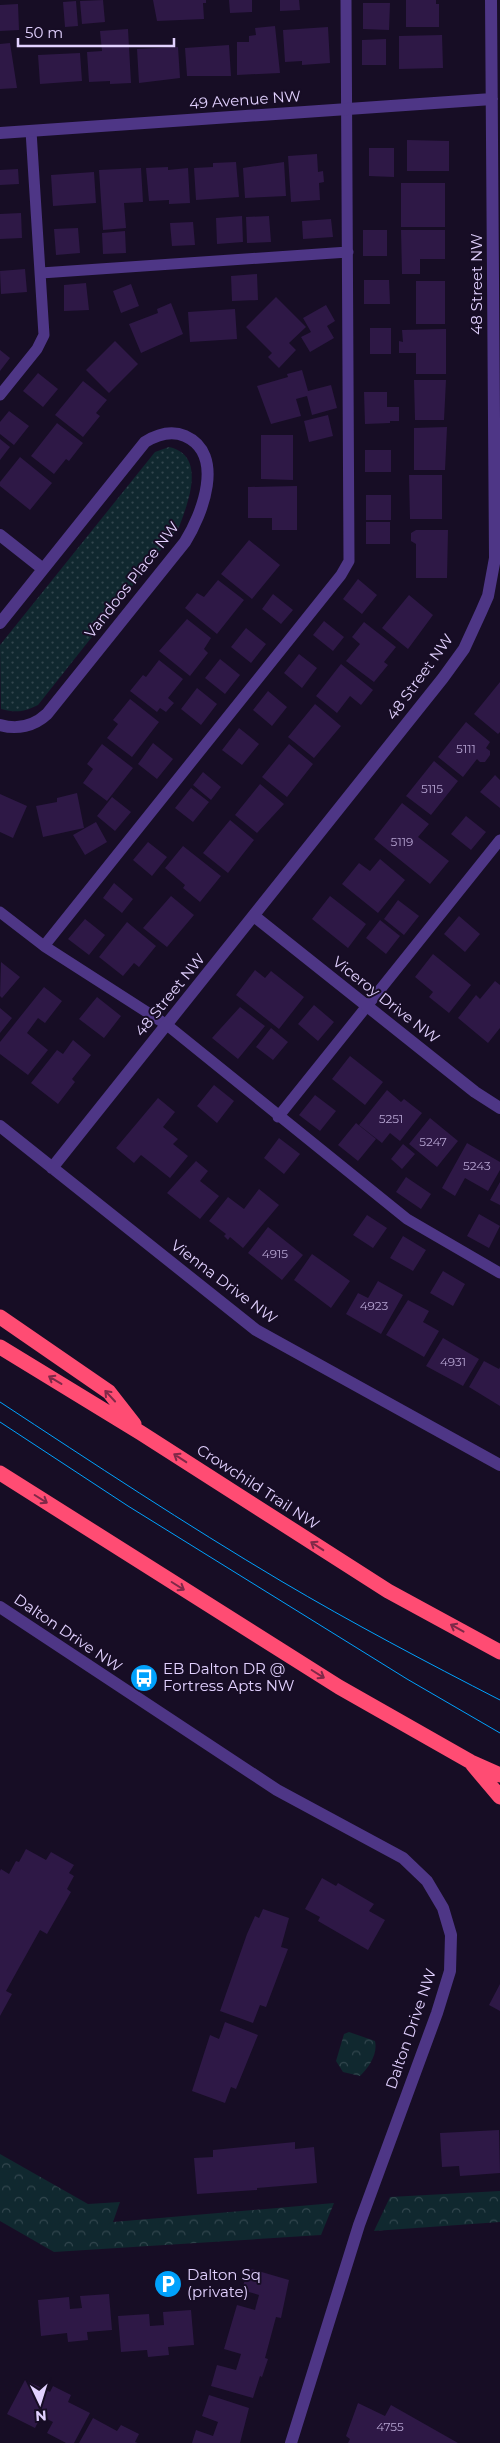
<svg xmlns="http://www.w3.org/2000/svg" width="500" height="2443" font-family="Montserrat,sans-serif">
<defs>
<pattern id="grass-dots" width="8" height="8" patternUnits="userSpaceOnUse" patternTransform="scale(1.25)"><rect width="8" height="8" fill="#10282f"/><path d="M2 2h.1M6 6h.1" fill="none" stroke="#32464e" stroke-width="1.8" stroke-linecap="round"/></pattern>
<pattern id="forest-crowns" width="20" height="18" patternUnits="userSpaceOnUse" patternTransform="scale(1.25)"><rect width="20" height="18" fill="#10282f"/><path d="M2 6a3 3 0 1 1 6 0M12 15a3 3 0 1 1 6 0" fill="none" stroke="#32464e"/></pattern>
</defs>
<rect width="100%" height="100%" fill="#170d25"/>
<path fill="url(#grass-dots)" d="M169,447C207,455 188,503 179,527L38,705C24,712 16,713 1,709L0,645L155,452Z"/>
<path fill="url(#forest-crowns)" d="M349,2032L375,2041C378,2054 369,2067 360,2076L343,2072L336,2061L344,2034Z
M0,2154L88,2204L120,2202L113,2222L334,2203L321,2235L54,2252L0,2221Z
M500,2191V2222L374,2231L390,2197Z"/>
<path fill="#2e1846" d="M103,0L105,22L82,24L80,1Z
M153,0H206V3H203L204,19L157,21Z
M229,0H252V12L230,13Z
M280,0H299L300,10L280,11Z
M406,0H436V4H439V27H406Z
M76,1L78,26L65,27L63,2Z
M363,3H390L389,30L363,29Z
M18,4L19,30L0,31V5Z
M275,26L280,73L237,75V42H249V36L256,35L255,28Z
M328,27L330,63L302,65V61L285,62L283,30Z
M128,29L131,83L110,84V81L89,82L87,52L102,51L100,31Z
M442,35L443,68L399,69V36Z
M386,39V65H362V40Z
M10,43L17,88L0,89V44Z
M229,45L231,76H187L185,48Z
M178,47L180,78L139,83L137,49Z
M80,53L82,81L40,84L38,55Z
M407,140L449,141V171H407Z
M369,148H394V177L369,176Z
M317,154L318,172L323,171L324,182L319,183L320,200L291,202L288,156Z
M236,162L239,197L196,200L194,168L213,167V163Z
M284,162L286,196L245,198L243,168Z
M168,167V170L188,168L190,203L169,204V200L149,201L146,168Z
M141,168L143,202L124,203L126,228L103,230L99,170Z
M18,169L19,184L0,185V170Z
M94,172L96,203L53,206L51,175Z
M401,183H445V227H401Z
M21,213L22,238L0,239V214Z
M242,216L243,242L217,244L216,218Z
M269,216L271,242L247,243L246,217Z
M331,219L333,237L303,239L302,221Z
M193,222L195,245L172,246L170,223Z
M78,228L80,253L56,255L54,229Z
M363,230H387V256H363Z
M401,230H445V259H420V274H402Z
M125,231L126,253L103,254L102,233Z
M25,269L27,292L1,294L0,271Z
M257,274L258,300L232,301L231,276Z
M364,280H389L390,304H364Z
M416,281H445V324H416Z
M86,283L89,310L64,311V285Z
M131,284L139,306L121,313L113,291Z
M276,297L306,327L289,343L296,350L279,368L268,357L272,353L246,327Z
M171,303L183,334L141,353L129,324L158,313L157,309Z
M326,305L335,321L327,326L334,338L310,352L301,337L311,332L303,318Z
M235,309L237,339L190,342L188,312Z
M370,328H391V354H370Z
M446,329V374H416V353H399V341L403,342L402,330Z
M115,341L138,364L109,393L86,370Z
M0,350L10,358L0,371Z
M302,370L308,391L331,385L337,408L312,415L307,396L296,399L301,416L271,424L257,386L288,377L287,374Z
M38,373L58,389L43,407L23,391Z
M414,380H446L444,420H415Z
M83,381L107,400L96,413L100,416L83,437L55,415Z
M364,392H387V407H399V421H390V423L365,424Z
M9,411L29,426L14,445L0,434V422Z
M328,415L333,436L309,442L304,421Z
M57,423L83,443L69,461L66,459L54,474L31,456Z
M447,427L445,470H414V428Z
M261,435H293V480L261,479Z
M0,439L10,447L0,460Z
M365,450H391V472H365Z
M20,457L52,483L30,510L0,486V482Z
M409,475H442V519H410Z
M297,486V530H272V518H248V487Z
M366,495H391V520H366Z
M366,522H390V544H366Z
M416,530H448L447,578H416V544L411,541V533Z
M249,540L280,565L252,599L221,574Z
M358,579L377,595L362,614L343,599Z
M218,580L244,600L217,634L185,608L197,593L204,597Z
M273,594L293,610L281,624L262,609Z
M409,595L433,615L408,649L382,628Z
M187,619L211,638L204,649L208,653L190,676L159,651Z
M324,621L344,637L333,651L313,635Z
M364,622L396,647L384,662L388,665L374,682L346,661L360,644L352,637Z
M246,628L266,644L251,663L231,647Z
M299,654L317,668L302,688L284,673Z
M220,659L240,675L225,694L205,678Z
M159,660L183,679L168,698L174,703L166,712L160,708L157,712L130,691L143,675L146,677Z
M341,664L373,690L361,705L350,696L337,713L316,696Z
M500,682V732L498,734L474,714Z
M197,688L217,704L201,725L181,709Z
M268,691L287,707L272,726L253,710Z
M130,699L159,722L132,757L107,738L118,724L113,720Z
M315,704L341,726L314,758L288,737Z
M466,722L490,742L486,748L490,751V755L485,762H480L477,759L463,777L438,757Z
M239,728L259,744L242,765L222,750Z
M153,743L173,759L157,779L138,764Z
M102,744L133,768L107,801L83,783L93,769L87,764Z
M289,744L313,764L287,797L262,777Z
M434,761L458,781L431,815L406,796Z
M203,772L221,787L211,800L193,785Z
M495,775L500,780V808L480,792Z
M260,784L284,804L257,833L235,815Z
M191,788L209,802L193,822L175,808Z
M77,793L84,828L43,837L36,806L57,802V798Z
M0,794L27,806L13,838L0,832Z
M112,797L131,812L115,831L97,816Z
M402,803L429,824L418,837L449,861L430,884L374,839Z
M466,816L486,832L471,850L451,834Z
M230,820L254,840L228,873L203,853Z
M96,822L107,842L85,855L73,835Z
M148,842L167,857L152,876L133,860Z
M183,846L221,876L200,902L183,888L185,885L165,868Z
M380,859L405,880L378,913L342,884L359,863L370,871Z
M114,883L133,899L122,913L103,898Z
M171,896L194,915L167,947L143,928Z
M330,896L366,924L348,948L312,919Z
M398,900L419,916L404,935L384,919Z
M459,916L480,934L465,952L444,934Z
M85,919L105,935L89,955L68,939Z
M380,920L400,936L386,954L366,938Z
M127,922L156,946L139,967L134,963L123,976L99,957Z
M433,954L471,985L449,1013L429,997L433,992L415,977Z
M1,962L20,977L2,998L0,996Z
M255,970L265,978L271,971L304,997L279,1029L236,995Z
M495,981L500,985V1028L488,1043L458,1018L476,995L480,999Z
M44,987L62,1001L45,1023L38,1018L27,1033L48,1050L28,1075L0,1054V1042Z
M97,997L121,1016L104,1038L79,1019Z
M314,1005L334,1022L318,1041L298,1024Z
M240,1007L265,1026L238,1059L212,1038Z
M0,1008L12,1018L0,1033Z
M271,1028L288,1042L273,1060L256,1047Z
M73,1040L91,1055L72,1079L75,1082L58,1104L31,1083L57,1050L63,1054Z
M350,1056L383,1082L365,1105L332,1079Z
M214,1085L234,1101L217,1123L197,1106Z
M387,1090L401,1102L404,1099L422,1113L400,1141L390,1133L382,1143L359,1125Z
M315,1095L336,1111L320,1131L299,1115Z
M158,1098L175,1112L163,1127L178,1139L173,1144L188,1156L170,1178L141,1155L134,1163L116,1148Z
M430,1118L458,1141L437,1167L409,1144Z
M356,1123L376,1139L358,1161L338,1145Z
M279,1138L300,1154L284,1174L264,1158Z
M467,1143L500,1162V1170L488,1191L465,1178L455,1196L442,1188Z
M403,1144L415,1154L402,1169L391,1159Z
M196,1161L208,1171L200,1181L219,1196L200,1219L167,1193Z
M406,1177L431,1194L421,1209L396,1192Z
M500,1182V1205L490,1200Z
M259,1189L279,1205L243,1248L230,1237L228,1240L224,1236L226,1234L209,1221L228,1197L244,1209Z
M479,1214L500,1226L489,1248L467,1236Z
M367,1215L387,1228L373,1248L353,1235Z
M268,1227L303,1255L282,1280L248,1253Z
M403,1236L426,1250L413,1271L390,1258Z
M312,1254L350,1281L331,1308L294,1280Z
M443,1271L465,1284L453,1306L430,1293Z
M378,1281L403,1295L381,1334L346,1314L358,1293L368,1298Z
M408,1300L429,1311L423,1322L439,1331L424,1357L386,1335Z
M443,1338L479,1359L463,1386L426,1366Z
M484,1361L499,1369L500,1367V1406L469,1387Z
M26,1849L46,1860L51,1852L74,1865L69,1873L74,1876L67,1889L71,1892L47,1934L40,1930L6,1991L12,1994L0,2016V1871L1,1869L9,1874L16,1861L19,1862Z
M322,1878L336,1886L338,1883L374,1904L369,1911L385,1920L368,1950L318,1921L320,1917L305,1909Z
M263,1909L289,1918L281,1947L288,1949L266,2007L260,2005L253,2023L220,2011L247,1934L255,1916L259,1918Z
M500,1984V2011L489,2005Z
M225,2022L258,2035L236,2089L231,2087L225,2103L192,2091L210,2035L219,2039Z
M499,2130L500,2173L460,2176L459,2166L442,2167L440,2133Z
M295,2142V2149L314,2147L317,2183L257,2188V2190L197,2194L194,2158L213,2157V2150Z
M248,2268L289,2280L281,2318L276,2317L265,2358L268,2359L262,2377L260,2376L253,2398L211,2386L217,2365L236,2370L241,2354L224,2349L237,2305L255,2310L256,2306L259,2295L242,2290Z
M109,2294L112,2330L87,2332L88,2340L68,2342L67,2333L41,2336L38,2300L69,2297L70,2309L82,2308L80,2296Z
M191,2310L194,2345L168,2347L169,2355L148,2357L147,2350L121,2352L118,2316L149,2314L150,2326L164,2325L163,2312Z
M25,2380L50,2392L53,2386L71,2395L68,2402L90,2413L74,2443H66L47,2433L53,2422L41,2416L35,2428L7,2414Z
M209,2395L249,2408L240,2443H192L196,2430L213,2436L218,2422L202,2416Z
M358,2403L385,2416L391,2405L458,2443H348L350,2439L346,2436Z
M93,2418L117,2431L121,2425L139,2434L135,2442L138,2443H79Z"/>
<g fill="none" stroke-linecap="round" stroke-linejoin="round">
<path stroke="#4e3686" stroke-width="11" d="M41,273L348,252
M0,395L37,349L44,335L31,131
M0,912L44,946L167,1025L407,1219L500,1273
M44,946L341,575L349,561L346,0
M278,1117L500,840"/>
<path stroke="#4e3686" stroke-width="12" d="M0,133L492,99
M0,535L43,569
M0,623L145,442C158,434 171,430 185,436C226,454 202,515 185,542L47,714C34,726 17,730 0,725
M254,916L475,1092L500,1108
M0,1126L256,1330L500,1465
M52,1168L443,678L464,649L481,612L488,596L495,558L491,0
M0,1607L277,1790L403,1858L427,1881L443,1908L451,1935L450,1971L437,2013L359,2225L291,2443"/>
<path stroke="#ff4c73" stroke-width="15" d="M0,1317L109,1392L134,1424
M0,1347L141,1433L388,1591L500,1652
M0,1473L339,1687L471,1762L500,1775
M473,1765L500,1797"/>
<path stroke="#00a1fc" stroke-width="1" d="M0,1402C93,1463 185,1524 281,1581C352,1623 426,1662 500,1700
M0,1422L128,1506L407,1679L500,1733"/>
</g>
<defs><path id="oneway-shaft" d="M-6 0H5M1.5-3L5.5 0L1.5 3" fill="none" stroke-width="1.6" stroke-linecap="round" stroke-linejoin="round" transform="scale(1.25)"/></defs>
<g stroke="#7f2948">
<use href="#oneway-shaft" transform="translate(55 1380) rotate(-149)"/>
<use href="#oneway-shaft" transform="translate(110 1396) rotate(-133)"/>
<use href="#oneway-shaft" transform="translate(180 1458) rotate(-147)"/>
<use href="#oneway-shaft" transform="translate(41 1499) rotate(32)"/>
<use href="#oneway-shaft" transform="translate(317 1546) rotate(-147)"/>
<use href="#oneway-shaft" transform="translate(178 1586) rotate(32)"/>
<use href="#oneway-shaft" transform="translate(457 1628) rotate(-151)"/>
<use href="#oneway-shaft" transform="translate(318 1674) rotate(32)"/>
</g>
<defs>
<g id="bus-disc" transform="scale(1.4375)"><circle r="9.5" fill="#00a1fc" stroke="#170d25"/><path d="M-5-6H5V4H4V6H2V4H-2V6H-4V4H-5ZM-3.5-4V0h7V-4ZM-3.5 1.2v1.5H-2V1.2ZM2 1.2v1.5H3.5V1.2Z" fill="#fff"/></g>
<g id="parking-disc" transform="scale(1.4375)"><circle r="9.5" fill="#00a1fc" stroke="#170d25"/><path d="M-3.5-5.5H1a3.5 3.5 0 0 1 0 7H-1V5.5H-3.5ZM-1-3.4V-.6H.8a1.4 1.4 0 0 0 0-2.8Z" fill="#fff"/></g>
</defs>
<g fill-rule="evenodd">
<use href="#bus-disc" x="144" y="1678"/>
<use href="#parking-disc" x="168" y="2284"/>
</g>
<g text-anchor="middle" stroke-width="4" stroke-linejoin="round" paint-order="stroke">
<g font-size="12" fill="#b5a3d1">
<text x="466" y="753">5111</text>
<text x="432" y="793">5115</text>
<text x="402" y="846">5119</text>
<text x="391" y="1123">5251</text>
<text x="433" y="1146">5247</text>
<text x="477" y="1170">5243</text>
<text x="275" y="1258">4915</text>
<text x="374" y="1310">4923</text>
<text x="453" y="1366">4931</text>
<text x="390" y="2431">4755</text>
</g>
<g font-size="15" fill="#e2d1ff" stroke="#170d25">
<text transform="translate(245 100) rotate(-4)" y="5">49 Avenue NW</text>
<text transform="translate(477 284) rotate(-90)" y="5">48 Street NW</text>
<text transform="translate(132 580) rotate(-52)" y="5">Vandoos Place NW</text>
<text transform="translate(420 677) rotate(-54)" y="5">48 Street NW</text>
<text transform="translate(170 995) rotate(-51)" y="5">48 Street NW</text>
<text transform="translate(386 1000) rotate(38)" y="5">Viceroy Drive NW</text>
<text transform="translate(224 1282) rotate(37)" y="5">Vienna Drive NW</text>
<text transform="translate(258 1487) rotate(33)" y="5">Crowchild Trail NW</text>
<text transform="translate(68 1633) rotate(34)" y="5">Dalton Drive NW</text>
<text transform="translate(411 2029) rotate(-71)" y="5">Dalton Drive NW</text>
</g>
<g font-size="15" fill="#e2d1ff" stroke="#170d25" text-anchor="start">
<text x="163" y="1674">EB Dalton DR @<tspan x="163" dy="17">Fortress Apts NW</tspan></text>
<text x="187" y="2280">Dalton Sq<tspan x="187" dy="17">(private)</tspan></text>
</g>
</g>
<g transform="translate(40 2403) rotate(176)" stroke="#170d25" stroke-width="4" paint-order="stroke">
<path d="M0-4L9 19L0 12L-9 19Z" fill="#e2d1ff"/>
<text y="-8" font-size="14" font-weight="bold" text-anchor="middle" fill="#e2d1ff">N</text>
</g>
<path d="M18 38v8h156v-8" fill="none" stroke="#e2d1ff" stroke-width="2.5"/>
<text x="25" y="38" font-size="15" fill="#e2d1ff" stroke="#170d25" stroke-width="4" paint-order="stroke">50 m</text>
</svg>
